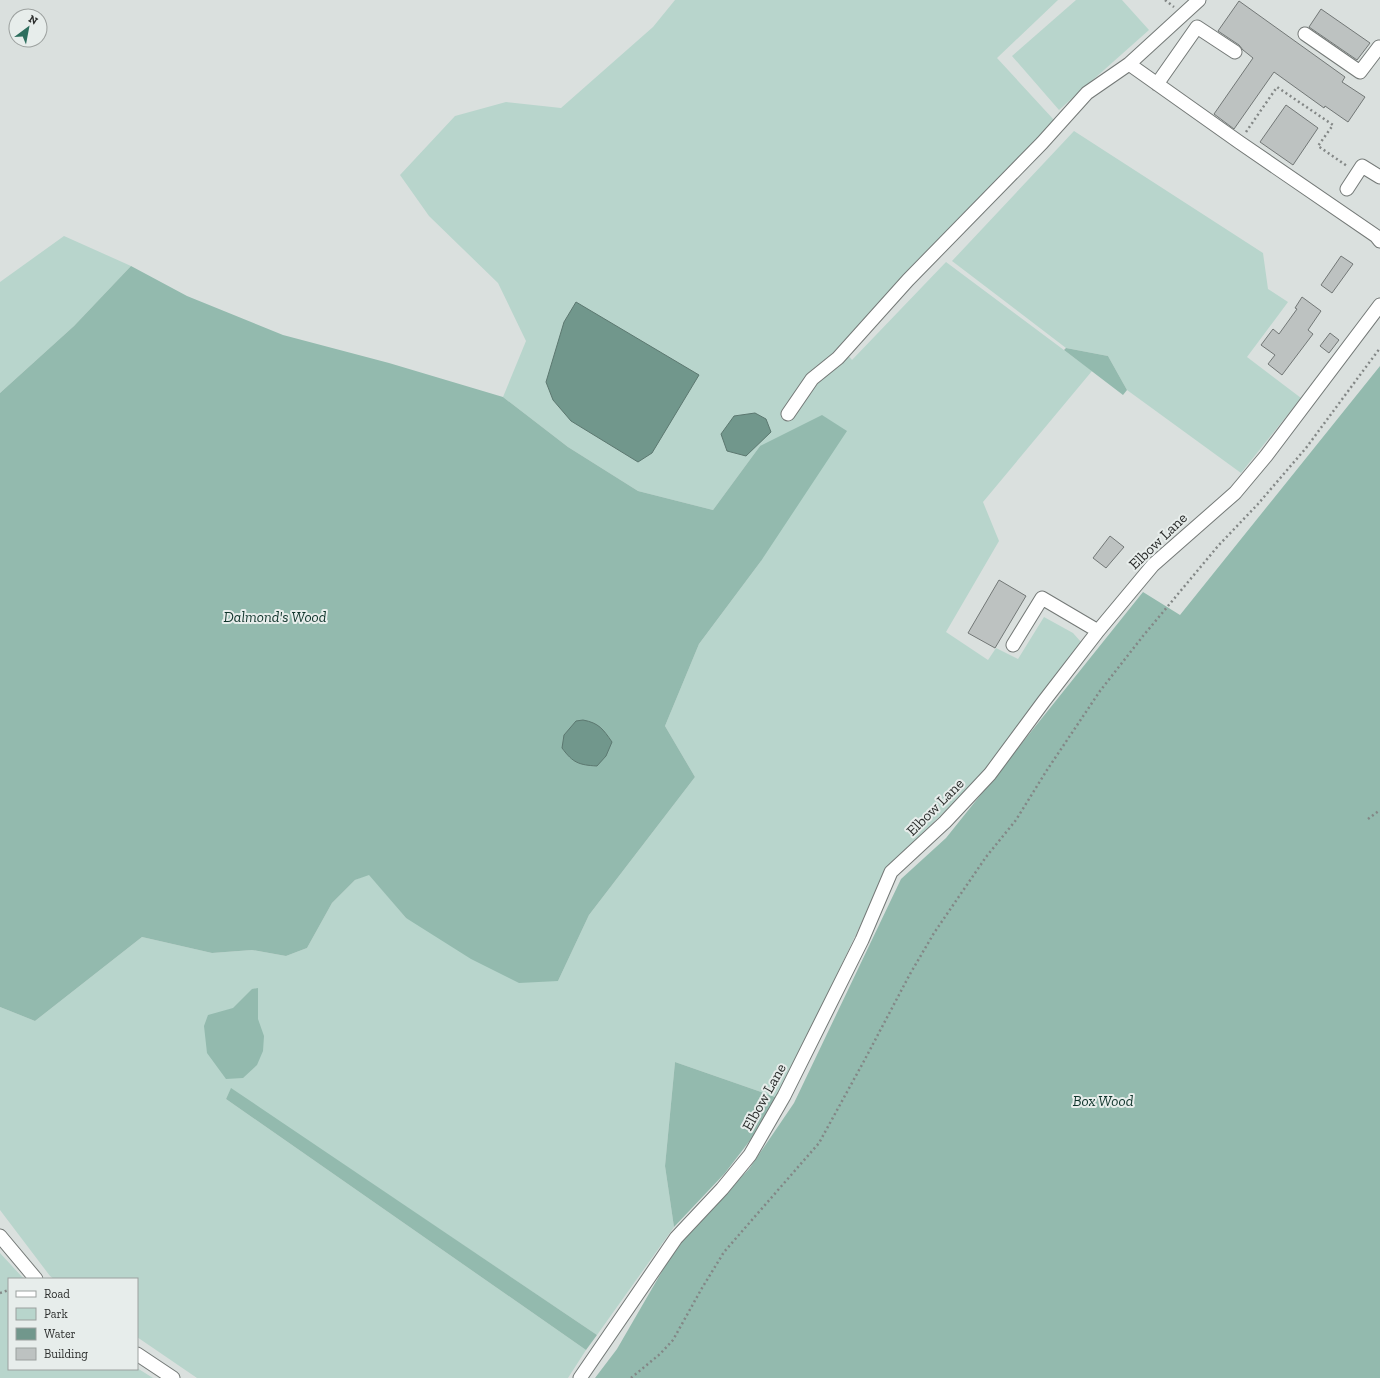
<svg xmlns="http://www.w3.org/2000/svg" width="1380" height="1378" font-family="'Zilla Slab',serif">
<rect width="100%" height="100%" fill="#dae0de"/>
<path fill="#b8d5cc" d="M675,0H1058L997,58L1054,120L971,210L841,346L852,360L946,262L1092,371L983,502L999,541L946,632L988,660L996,648L1018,659L1044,617L1073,633L1081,642L986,772L889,865L778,1098L675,1062L665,1166L674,1227L597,1335L231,1089L226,1099L586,1350L568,1378H197L137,1337V1279H54L50,1276L0,1210V1007L35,1021L142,937L212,953L252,950L286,956L307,948L332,903L355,880L369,874L406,918L558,981L589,915L695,777L665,726L699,644L761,561L760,446L713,510L638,491L568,447L503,397L526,341L498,283L429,216L400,175L455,116L506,102L561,108L653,27Z
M1076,0H1122L1149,30L1059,110L1012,56Z
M1074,131L1263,253L1268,289L1288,302L1247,357L1301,398L1241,473L1127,390L1108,356L1066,348L952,261Z
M64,236L131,266L74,326L0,393V282Z
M0,1253L24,1279H9V1369L137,1368L153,1378H0Z"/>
<path fill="#93baae" d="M131,266L187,296L283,335L389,363L503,397L568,447L638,491L713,510L760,446L822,415L847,431L761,561L699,644L665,726L695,777L589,915L558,981L519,983L471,959L406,918L369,875L355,880L332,903L307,948L286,956L252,950L212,953L142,937L35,1021L0,1007V393L74,326Z
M1066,348L1108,356L1127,390L1123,395L1064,350Z
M1380,366V1378H595L617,1349L679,1242L749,1169L794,1103L901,879L946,838L1143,592L1180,615Z
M258,988V1019L264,1036L263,1051L257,1065L243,1078L226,1079L207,1053L204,1026L208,1015L233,1008L252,989Z
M675,1062L778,1098L761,1126L725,1173L674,1227L665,1166Z
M231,1088L597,1335L586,1350L226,1099Z"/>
<path fill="#71978c" stroke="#5c7870" d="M576,302L699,375L652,453L638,462L571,421L553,400L546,382L564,322Z
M755,413L766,419L771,432L746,456L727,451L721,434L734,416Z
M583,720C599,723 603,729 612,742L606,756L597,766C579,765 573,763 562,748L564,735L576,721Z"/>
<path fill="#bdc2c1" stroke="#727776" d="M1239,1L1345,77L1342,82L1365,97L1348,122L1325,106L1324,108L1274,72L1234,129L1214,114L1253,58L1243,50L1239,45L1218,31Z
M1321,9L1370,43L1357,60L1309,27Z
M1286,105L1318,128L1293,165L1260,142Z
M1341,256L1353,264L1332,293L1321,285Z
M1302,297L1321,311L1308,330L1313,334L1282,375L1268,364L1275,355L1261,345L1273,329L1279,334L1297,309L1295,308Z
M1330,333L1339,340L1329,353L1320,346Z
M1110,536L1124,547L1106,568L1093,558Z
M999,580L1026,596L995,648L968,633Z"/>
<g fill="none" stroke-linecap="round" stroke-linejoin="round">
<g stroke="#747977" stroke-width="15">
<path id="minor" d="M1305,34L1360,72L1379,47L1380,48
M1129,64L1199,0
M1157,84L1197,27L1235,52
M1347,189L1362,166L1380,177
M788,414L812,379L838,358L908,280L1042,143L1087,93L1129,64L1239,142L1376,236L1380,241
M1013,645L1042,598L1098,631
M0,1236L36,1279
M137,1354L173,1378
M580,1378L676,1238L722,1189L750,1155L784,1096L862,940L891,872L945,822L990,774L1044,701L1098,631L1153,565L1235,493L1266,456L1380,305"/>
</g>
<path stroke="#838786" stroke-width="2.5" stroke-dasharray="2 3" stroke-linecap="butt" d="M1165,0L1174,7
M1246,132L1277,87L1333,125L1318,146L1347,166
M1368,819L1380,810
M0,1293L9,1290
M631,1378L660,1354L673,1340L702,1288L724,1252L819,1143L864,1061L910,974L934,933L986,857L1016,820L1047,770L1100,691L1143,636L1218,546L1258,504L1306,448L1380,348"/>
<use href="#minor" stroke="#fff" stroke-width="13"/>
</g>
<g text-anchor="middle" stroke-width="4" stroke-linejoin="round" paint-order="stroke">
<g font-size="15" fill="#2c2e2d" stroke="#e7edeb">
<text transform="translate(1158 541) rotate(-44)" y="5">Elbow Lane</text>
<text transform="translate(935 807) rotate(-45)" y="5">Elbow Lane</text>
<text transform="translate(764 1097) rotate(-61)" y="5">Elbow Lane</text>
</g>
<g font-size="15" font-style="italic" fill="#0e332a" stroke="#e7edeb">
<text x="275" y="622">Dalmond's Wood</text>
<text x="1103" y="1106">Box Wood</text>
</g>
</g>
<rect x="8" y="1278" width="130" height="92" fill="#e7edeb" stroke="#9ca19f"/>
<rect x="16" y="1291" width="20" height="6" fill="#ffffff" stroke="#9ca19f"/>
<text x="44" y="1298" font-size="12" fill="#2c2e2d">Road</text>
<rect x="16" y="1308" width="20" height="12" fill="#b8d5cc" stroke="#9ca19f"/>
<text x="44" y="1318" font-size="12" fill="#2c2e2d">Park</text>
<rect x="16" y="1328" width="20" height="12" fill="#71978c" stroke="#9ca19f"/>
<text x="44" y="1338" font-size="12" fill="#2c2e2d">Water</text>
<rect x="16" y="1348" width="20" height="12" fill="#bdc2c1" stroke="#9ca19f"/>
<text x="44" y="1358" font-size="12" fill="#2c2e2d">Building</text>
<g transform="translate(28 28) rotate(32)"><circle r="19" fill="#e7edeb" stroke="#9ca19f"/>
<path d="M0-3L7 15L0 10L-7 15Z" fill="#2d6e5e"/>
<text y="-6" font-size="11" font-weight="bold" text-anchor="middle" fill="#2c2e2d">N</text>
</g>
</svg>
